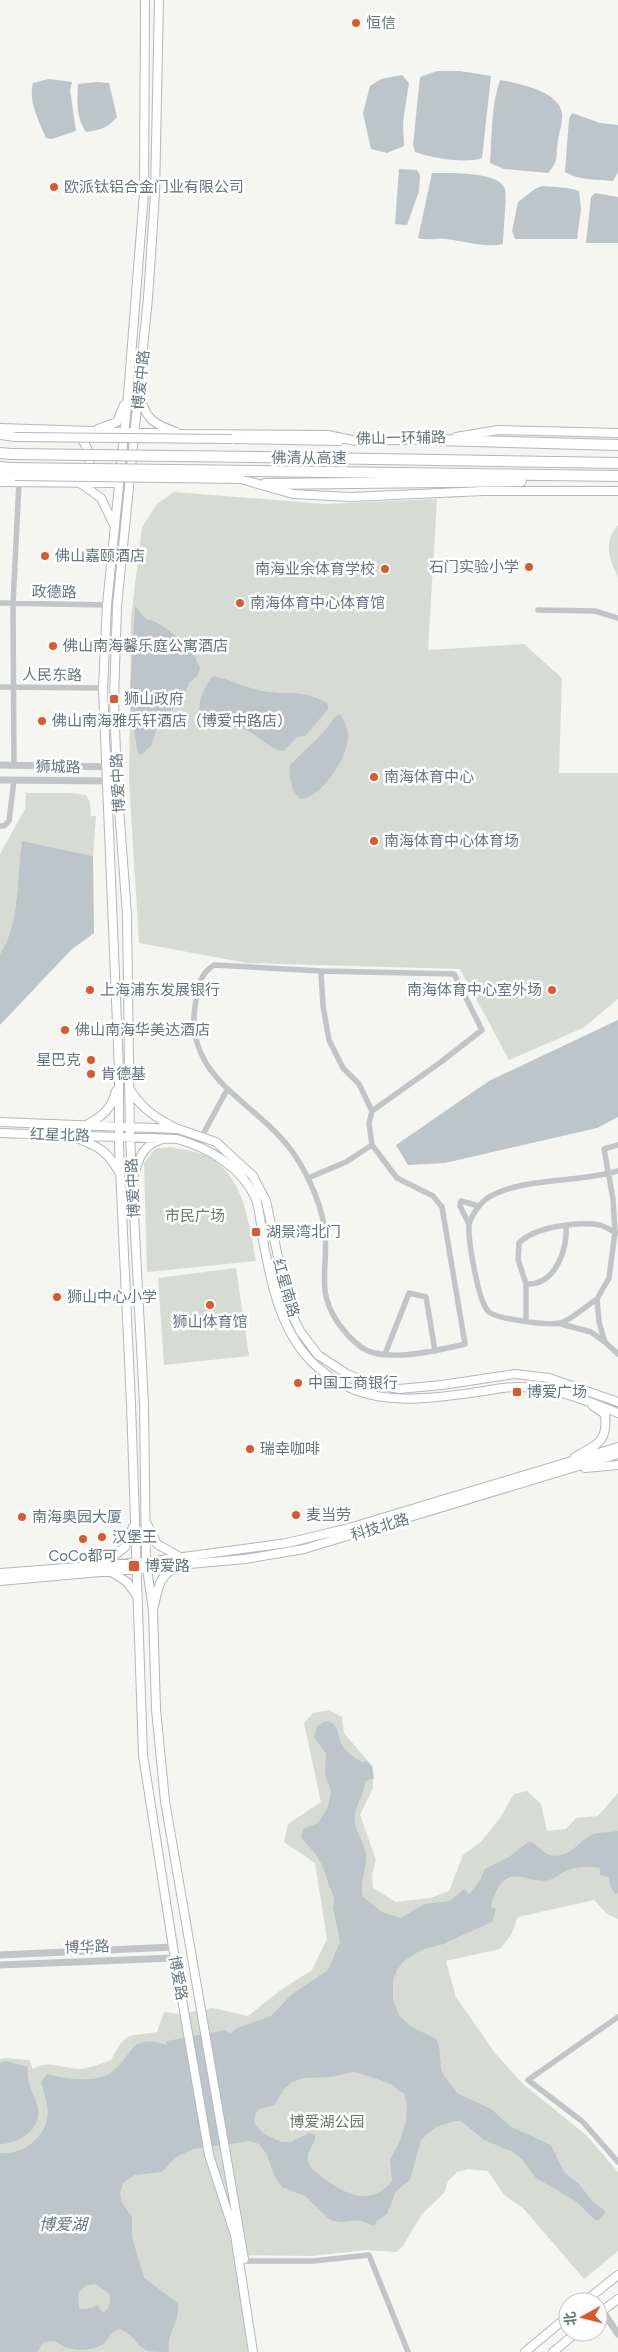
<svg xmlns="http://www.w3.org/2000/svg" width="618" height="2352" font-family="Figtree,'Noto Sans SC',sans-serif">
<rect width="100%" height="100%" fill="#f5f5f2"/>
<path fill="#d6dcd3" d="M174,492L325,504L437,499L428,650L524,644L562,678L559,773H618V999L583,1028L509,1060L460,969L247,963L139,943L129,780L131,618L142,527L157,504Z
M618,525V577C609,559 603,542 618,525Z
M26,793H71L86,795L90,802L91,816H96L93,856L22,841C16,877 21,922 0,954V854L25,809Z
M170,1147C179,1149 188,1150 196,1152C243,1166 249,1221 256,1261L147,1272L144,1163L155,1149Z
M236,1268L249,1356L164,1365L158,1278Z
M329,1710L342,1717L344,1733L373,1767V1788L360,1815L376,1860L372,1874L373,1888L396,1902L430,1898L449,1891L463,1855L481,1842L500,1818L514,1794L527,1791L541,1804L547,1831L566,1829L576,1818L598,1816L618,1793V1919L607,1914L594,1900L518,1917L511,1935L500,1949L446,1961L456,1997L495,2053L523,2084L586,2135L618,2172V2251L584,2279L523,2208L504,2195L488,2171L468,2169L457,2172L448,2181L444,2193L422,2214L403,2246L396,2252L367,2250L312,2256L236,2255L249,2352H0V2059L5,2058L29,2060L33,2069C49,2059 63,2069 80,2069C90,2068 101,2064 111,2060C127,2031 125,2037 157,2032L164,2012L180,2014L213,2008L248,2016L282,1989L312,1970L327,1939L315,1863L284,1842L288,1824L321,1802L304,1723L313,1713Z"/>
<path fill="#bbc5ca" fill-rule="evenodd" d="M437,71H460L491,76L482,158C465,164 431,158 415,152L413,145L420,77Z
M402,75L409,83L403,121L404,146L387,153L371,149L363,113L370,86L381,79Z
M49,79L72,82L70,90L76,131L52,139L46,138C39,121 28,101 33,83Z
M500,80C518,83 560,91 562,114C563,122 559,132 558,141C555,157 560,160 548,173L504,169L490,163C492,135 491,106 500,80Z
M97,82L109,83L117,117C108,128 100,130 86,132C76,118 77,100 78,84Z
M572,113L600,123L618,125V172L613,181C597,179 580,181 565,172L569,119Z
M399,169L417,170L420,175L419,191L407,225L395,224Z
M432,173C448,173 499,171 505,189C507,196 503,234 503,244C483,248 466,241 446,239C436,238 429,241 418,238Z
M542,186L568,188L579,191L581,209L577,239H515L512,231L518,202L535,189Z
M595,193L618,197V243H586L591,197Z
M135,606L146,619L156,622L175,635L195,657L200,668L198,675L189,683L182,700L158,724L151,746L141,755L138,754L132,718L130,693Z
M214,676C231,680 246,688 263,691C289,696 301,688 327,703L328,709L305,736L297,737L284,751C272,751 259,736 248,731C240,727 234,724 226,723C208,718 193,720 202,695C205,688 208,680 214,676Z
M340,714C344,721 348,727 348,735C349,756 322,798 300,799C292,792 288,775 290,765L323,733L335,717Z
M22,841L93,856L94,933L71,950L0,1025V954C21,922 16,877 22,841Z
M618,1020V1117L597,1128L445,1163L408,1165L396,1145L489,1081Z
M326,1721C339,1723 337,1734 341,1743C345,1751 354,1758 362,1762L367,1761L372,1767L374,1779L365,1781C365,1794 357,1802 355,1814C352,1830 365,1841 366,1855C367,1870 359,1882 363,1897L382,1912L401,1918L424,1904L450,1901L464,1889L469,1894L479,1882L485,1869L509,1857L528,1842C538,1842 542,1855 554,1856C570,1856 577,1844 588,1837C596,1831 608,1833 618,1831V1893L615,1894L610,1885L609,1877L600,1875V1868C587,1866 574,1866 562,1873C558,1875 554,1879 549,1880C539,1882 532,1879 522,1877C502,1872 494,1892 491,1907L496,1909L492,1922L443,1944L421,1950L404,1961L397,1970L393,1980V2000L399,2015L410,2026L436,2039L439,2045L441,2069L444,2076L457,2093L491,2109L511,2127L551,2145L564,2172L579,2184L593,2202L604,2210L605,2213L599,2220H595L577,2202L536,2178L522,2159L513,2152L484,2140L461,2121H454L436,2127L421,2140L410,2180L396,2191L387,2214L376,2222L374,2226L358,2220L341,2222L330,2220L305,2196L282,2187L276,2179L266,2153L259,2144L250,2141L193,2149L176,2157L162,2172L135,2175L124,2182L120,2192L121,2201L132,2217V2237L144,2278L178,2303C180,2324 166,2332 169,2352C163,2352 154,2352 148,2351C135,2346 136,2335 119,2329C107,2334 110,2339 102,2345C88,2352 68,2352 55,2341L44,2342L37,2352H0V2153C20,2156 42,2140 47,2120C50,2108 44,2094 41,2082L47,2074C65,2079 92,2083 109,2074C133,2059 128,2032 166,2045L167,2041L226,2030L230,2034L237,2028L271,2016L292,1994L328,1970L340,1942L333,1907C337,1897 331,1893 329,1885C321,1859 319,1857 301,1838L303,1829L318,1823L328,1807L331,1791L325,1775L326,1754L314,1737L317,1726ZM353,2072C357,2072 386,2082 391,2084C396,2087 399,2092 404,2093L407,2106L406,2121L399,2143L390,2160L392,2181C367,2212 337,2189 312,2169C300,2151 317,2147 315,2135L309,2133L291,2142H281L263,2133L254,2123L255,2115L259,2109L275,2105L283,2090L292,2082L303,2078L331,2077ZM96,2284L109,2294C111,2301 110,2309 103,2313L97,2305L92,2308L79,2309L78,2293L86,2285Z
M5,2061L28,2067C26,2080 32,2092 37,2104C45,2127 19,2144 0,2144V2063Z"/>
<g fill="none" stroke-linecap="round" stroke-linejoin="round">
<g stroke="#b3b8bc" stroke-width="10">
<path id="secondary" d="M145,0L144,193L128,395L107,605L103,688L119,1071V1147L131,1403L143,1755L173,1947L209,2155L235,2235L253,2352
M159,0L155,194L148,298L117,606L114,699L117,781L127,915L130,1137L144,1404L146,1562L153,1610L156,1709L165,1801L244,2259
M141,400C147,421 157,425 176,432
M0,428L183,434L328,435L356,441L442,439
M98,429L117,422L124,405
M0,435L15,437
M78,435C88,446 92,456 88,472
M456,437L498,430L618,433
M235,439L339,441
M0,475L15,476
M241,479L293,494L350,497L484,491H618
M0,482L119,483
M80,483L101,498L114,525
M130,1090C142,1108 154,1117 174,1127
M0,1122L178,1129L216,1142L253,1176L266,1201L289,1308L300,1331L318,1355L347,1374L368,1383L399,1389L442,1385L515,1374L549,1378L618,1402
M88,1124C103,1116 112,1108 116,1091
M0,1133L177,1139C209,1148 242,1167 256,1199C260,1211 261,1227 263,1240C271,1283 280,1329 311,1361C359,1410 418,1400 478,1392C491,1390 504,1387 516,1387C552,1386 585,1400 618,1413
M75,1137C98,1147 106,1149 119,1172
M134,1175C138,1160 143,1145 160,1140
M575,1457C597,1444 608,1443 605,1414L593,1406
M585,1468L618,1465
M147,1524L157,1544L180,1557
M102,1565L125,1547L133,1527
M110,1571L127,1582L137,1596
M0,1573L146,1562L287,1543L349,1528L618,1447
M0,1581L245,1559L304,1549L618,1454
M154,1606C159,1585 158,1578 177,1566
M584,2302L618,2275
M598,2314L618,2299
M525,2352L568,2316
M553,2352L577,2332"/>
</g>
<g stroke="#b4b7ba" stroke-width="12">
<path id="motorway" d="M438,440L618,445
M0,453L11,454
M255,457L618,463
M0,467L11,468
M255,471L618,476
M265,484L521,481"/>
</g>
<path stroke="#c1c5c8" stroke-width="5.5" d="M0,603L107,605
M538,610L595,611L618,618
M0,687L103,688
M14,765L13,604L19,482
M0,826H4L9,821L14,780
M214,965L321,971L454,974L482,1030L441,1062L372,1111L369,1123L372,1145L397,1178L433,1196L442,1207L465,1344C440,1350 383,1364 361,1347C344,1334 328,1313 325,1291C323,1274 327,1253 325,1234C323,1208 310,1179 296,1157C259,1100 180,1081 196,1000C199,984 200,974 214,965Z
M321,971L323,1006L329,1040L343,1068L359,1084L372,1111
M202,1136L227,1090
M618,1145L604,1149L613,1199L615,1232L609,1278L597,1299L599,1322L605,1342L618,1354
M308,1178L346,1162L372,1145
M469,1224L460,1206L461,1201L479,1206
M566,1226C568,1249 555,1286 526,1284L518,1259L519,1243C534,1227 578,1221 600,1225C606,1227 612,1231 618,1233
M597,1299C586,1306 575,1317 563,1322C554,1327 497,1319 489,1312C478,1303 468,1239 469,1225C471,1215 481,1202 489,1197C523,1177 579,1183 618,1171
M526,1321V1284
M561,1324L591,1332L605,1342
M385,1354L409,1293L426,1297L435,1351
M618,2017L528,2080L583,2122L618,2162
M245,2261H313L369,2255L408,2352"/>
<path stroke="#c1c5c8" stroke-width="7" d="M0,765L116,767
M0,780L117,781
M0,1955L173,1947
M0,1965L174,1958
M598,2304L618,2334"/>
<use href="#secondary" stroke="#fff" stroke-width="8"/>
<use href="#motorway" stroke="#fff" stroke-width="10"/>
<g stroke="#b3b8bc" stroke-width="10" stroke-linecap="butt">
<path id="secondary-bridge" d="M15,437L232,439
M15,476L241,479"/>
</g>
<g stroke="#b4b7ba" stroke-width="12" stroke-linecap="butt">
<path id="motorway-bridge" d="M11,454L255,457
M11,468L255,471"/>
</g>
<use href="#secondary-bridge" stroke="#fff" stroke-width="8"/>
<use href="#motorway-bridge" stroke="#fff" stroke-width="10"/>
</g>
<g fill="#e05827" stroke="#fff" stroke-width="2">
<circle cx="356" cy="23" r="5"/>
<circle cx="54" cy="187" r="5"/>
<circle cx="45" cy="556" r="5"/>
<circle cx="529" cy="567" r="5"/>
<circle cx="385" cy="569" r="5"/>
<circle cx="240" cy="603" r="5"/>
<circle cx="53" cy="646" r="5"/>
<rect x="109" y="694" width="10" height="10" rx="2.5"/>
<circle cx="42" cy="721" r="5"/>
<circle cx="374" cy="777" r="5"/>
<circle cx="374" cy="841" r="5"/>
<circle cx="90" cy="990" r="5"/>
<circle cx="552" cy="990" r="5"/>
<circle cx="65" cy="1030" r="5"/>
<circle cx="91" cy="1060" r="5"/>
<circle cx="91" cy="1074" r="5"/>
<rect x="251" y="1227" width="10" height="10" rx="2.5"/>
<circle cx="57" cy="1297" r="5"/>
<circle cx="210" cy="1305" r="5"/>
<circle cx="298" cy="1383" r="5"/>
<rect x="512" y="1387" width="10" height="10" rx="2.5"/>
<circle cx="250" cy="1449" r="5"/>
<circle cx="296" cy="1515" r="5"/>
<circle cx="22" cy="1517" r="5"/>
<circle cx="102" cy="1537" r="5"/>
<circle cx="83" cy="1539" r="5"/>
<rect x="128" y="1560" width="12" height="12" rx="2.5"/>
</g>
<g text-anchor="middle" stroke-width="5" stroke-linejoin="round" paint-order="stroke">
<g font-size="15" fill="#657482" stroke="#fff" text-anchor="start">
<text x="366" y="28">恒信</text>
<text x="64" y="192">欧派钛铝合金门业有限公司</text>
<text x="55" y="561">佛山嘉颐酒店</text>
<text x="519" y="572" text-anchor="end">石门实验小学</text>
<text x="375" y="574" text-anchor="end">南海业余体育学校</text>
<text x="250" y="608">南海体育中心体育馆</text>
<text x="63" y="651">佛山南海馨乐庭公寓酒店</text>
<text x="124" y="704">狮山政府</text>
<text x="52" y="726">佛山南海雅乐轩酒店（博爱中路店）</text>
<text x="384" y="782">南海体育中心</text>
<text x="384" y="846">南海体育中心体育场</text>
<text x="100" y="995">上海浦东发展银行</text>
<text x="542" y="995" text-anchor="end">南海体育中心室外场</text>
<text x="75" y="1035">佛山南海华美达酒店</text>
<text x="81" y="1065" text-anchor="end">星巴克</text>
<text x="101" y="1079">肯德基</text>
<text x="266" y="1237">湖景湾北门</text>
<text x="67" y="1302">狮山中心小学</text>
<text x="210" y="1327" text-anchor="middle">狮山体育馆</text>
<text x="308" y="1388">中国工商银行</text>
<text x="527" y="1397">博爱广场</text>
<text x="260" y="1454">瑞幸咖啡</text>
<text x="306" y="1520">麦当劳</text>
<text x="32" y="1522">南海奥园大厦</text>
<text x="112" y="1542">汉堡王</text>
<text x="83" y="1561" text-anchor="middle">CoCo都可</text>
<text x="145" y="1571">博爱路</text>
</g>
<g font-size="15" fill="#657482" stroke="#fff">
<text transform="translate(141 380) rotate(-84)" y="5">博爱中路</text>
<text transform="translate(401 438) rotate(-1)" y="5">佛山一环辅路</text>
<text x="309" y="463">佛清从高速</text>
<text transform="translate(54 592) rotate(1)" y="5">政德路</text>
<text transform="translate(52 675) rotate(1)" y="5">人民东路</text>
<text transform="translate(58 767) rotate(1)" y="5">狮城路</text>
<text transform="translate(118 783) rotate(-93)" y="5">博爱中路</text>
<text transform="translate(60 1135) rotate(2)" y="5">红星北路</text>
<text transform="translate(133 1188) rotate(-93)" y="5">博爱中路</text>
<text transform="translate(286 1288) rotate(74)" y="5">红星南路</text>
<text transform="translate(380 1527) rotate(-17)" y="5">科技北路</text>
<text transform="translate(87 1947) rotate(-2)" y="5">博华路</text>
<text transform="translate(178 1978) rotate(80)" y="5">博爱路</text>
</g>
<g font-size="15" fill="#677a64" stroke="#fff">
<text x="195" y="1221">市民广场</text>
<text x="327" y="2127">博爱湖公园</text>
</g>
<g font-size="16" font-style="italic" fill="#60767f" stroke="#fff">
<text x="63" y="2230">博爱湖</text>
</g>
</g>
<g transform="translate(583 2317) rotate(263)"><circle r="24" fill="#ffffff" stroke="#c1c7cd"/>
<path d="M0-4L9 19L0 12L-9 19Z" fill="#e05827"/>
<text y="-8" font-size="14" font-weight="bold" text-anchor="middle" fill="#657482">北</text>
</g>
</svg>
